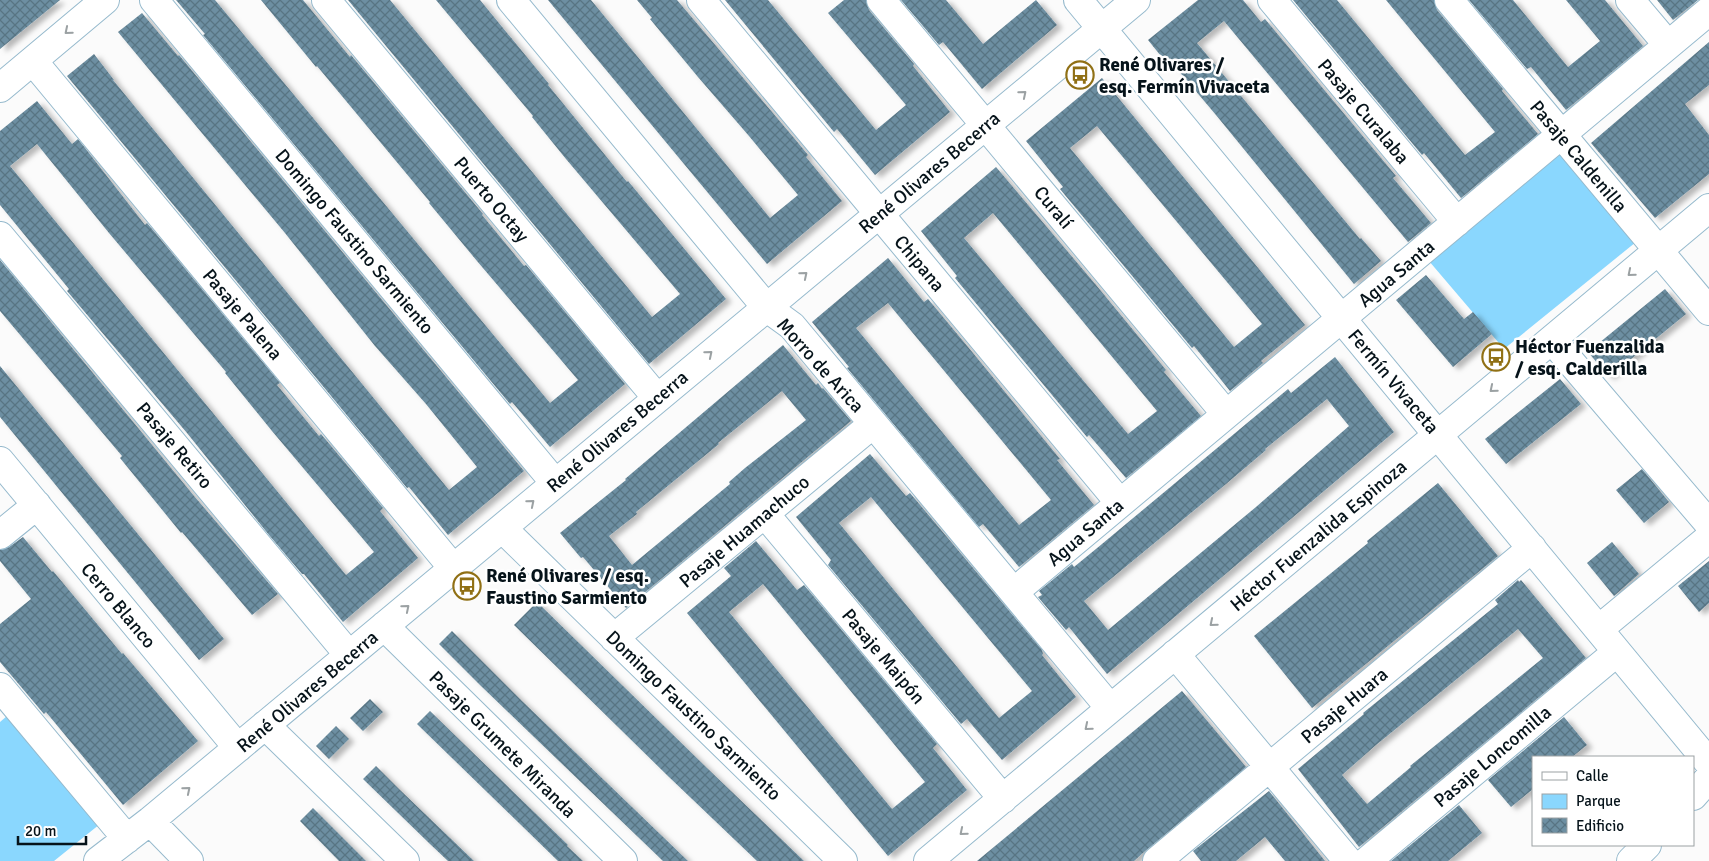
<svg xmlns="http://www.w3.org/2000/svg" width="1709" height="861" font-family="Signika,sans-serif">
<defs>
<pattern id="building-cross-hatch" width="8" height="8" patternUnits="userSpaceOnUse" patternTransform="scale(1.25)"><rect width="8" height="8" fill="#6d8fa2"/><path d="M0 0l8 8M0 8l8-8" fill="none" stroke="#587483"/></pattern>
<filter id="shadow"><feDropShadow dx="5.5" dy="3" stdDeviation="2.5" flood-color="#0004"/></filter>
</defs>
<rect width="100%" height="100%" fill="#fbfbfb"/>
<path fill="#8ad7fe" d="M1556,147L1636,242L1504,349L1423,254Z
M7,716L100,824L54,861H0V722Z"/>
<path fill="url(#building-cross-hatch)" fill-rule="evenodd" filter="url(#shadow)" d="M0,0H60L0,49Z
M176,0H215L550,403L578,380L477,261L429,203L430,202L317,66L316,67L261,0H303L350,57L351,55L483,214L482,215L524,266L526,265L625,384L550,447L512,402L510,404L203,35L205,34Z
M348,0H390L652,317L680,294L566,159L532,117L533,116L436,0H480L549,84L548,85L627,182L628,181L726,299L649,364Z
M548,0H591L770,218L798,195L749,136L698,77L650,19L652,18L637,0H677L794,138L808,155L806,157L842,201L767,264Z
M725,0H768L876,130L906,105L828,13L844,0H866L869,10L914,64L913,66L950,112L875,175L837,129L834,132Z
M901,0H946L983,44L1036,0L1057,25L982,89L943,42L939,45Z
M1198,0H1243L1261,22L1265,19L1396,176L1393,178L1431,223L1408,242L1224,21L1197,43L1360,239L1361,238L1381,261L1354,284L1216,115L1172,63L1169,66L1148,40Z
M1293,0H1337L1465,155L1495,132L1386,0H1434L1437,10L1503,89L1502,91L1538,134L1461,198L1424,153L1422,155Z
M1469,0H1513L1568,67L1600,41L1566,0H1605L1643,46L1566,110L1531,67L1527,69Z
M1657,0H1698L1673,20Z
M142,13L178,56L179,55L524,471L448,535L409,487L407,488L67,76L94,54L114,80H113L449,490L477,467L426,404L375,346L285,233L118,32Z
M1709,42V85L1685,104L1709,135V174L1655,218L1591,143Z
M1102,78L1305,325L1261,361L1263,363L1230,391L1194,346L1192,348L1060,189L1063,187L1026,141ZM1097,126L1262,324L1234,347L1070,148Z
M37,101L72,144L78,139L145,225L147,223L280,383L277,385L319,436L321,434L383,508L380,511L418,558L343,622L304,574H302L269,535L187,433L67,291L69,289L0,205V131ZM37,144L109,233L226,372L225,373L272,431L374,552L346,575L10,166Z
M996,167L1096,285L1166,370L1164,372L1201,416L1126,478L1089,435L1087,437L1062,407L955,278L957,276L921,231ZM993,213L1157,411L1128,434L964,238Z
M888,258L924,302L928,299L968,347L1060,459L1057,460L1094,505L1019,567L983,524L979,527L847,368L849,367L812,322ZM888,303L1051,500L1019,525L856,328Z
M0,260L194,496L278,594L252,615L182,532L181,533L120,458L122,456L0,311Z
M1426,275L1464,319L1473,312L1492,334L1453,367L1396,300Z
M1665,289L1686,314L1609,377L1588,352Z
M783,345L816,385L818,383L822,389L823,388L851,421L626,608L583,557L581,558L560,533L626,480L625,479L665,445ZM782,391L806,420L745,468L729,482L730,484L632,565L609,536L637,514L636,512L719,444L718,443Z
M1335,357L1394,432L1107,674L1069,627L1066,630L1038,597L1042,595L1039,591L1072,564L1074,567L1102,544L1288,389L1291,393ZM1327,399L1349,426L1256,507L1108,630L1084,601L1226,484L1266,450L1265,449Z
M0,366L224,639L199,660L0,417Z
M1560,379L1581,404L1506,464L1485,439Z
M870,454L906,496L910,493L1042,650L1043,654L1042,655L1076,697L1002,760L967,719L961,724L828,565L831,560L796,517ZM871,497L1032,691L999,718L839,523Z
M1642,469L1669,502L1644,523L1616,490Z
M1438,483L1498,556L1312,708L1254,636L1368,543L1367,541Z
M23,537L52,572L53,571L122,654L123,653L198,741L123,805L46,712L44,714L0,662V624L31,599L0,561V550L9,547Z
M756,541L797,590L804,585L937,744L933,748L967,790L888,856L687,613L731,576L724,568ZM763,584L925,782L892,809L729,612Z
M1612,542L1639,574L1614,596L1587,563Z
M1709,561V603L1699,612L1678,586Z
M1518,580L1519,582L1521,580L1586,658L1359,847L1298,769L1364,714L1363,713L1498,604L1495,600ZM1518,629L1543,658L1410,766L1411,767L1367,804L1342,775L1376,745Z
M537,602L707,768L804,861H757L669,777L514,625Z
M452,631L522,701L688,861H663L481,686L439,644Z
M1182,691L1246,767L1144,852L1134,861H977Z
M370,699L383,712L363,731L350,718Z
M430,711L568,845L567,846L583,861H558L417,724Z
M1564,717L1587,745L1572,757H1533V789L1511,807L1488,780Z
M336,726L349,739L329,759L316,746Z
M376,766L399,789L474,861H448L430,844L363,779Z
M1269,791L1325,861H1285L1265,837L1236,861H1201L1193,851Z
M1459,805L1482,833L1448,861H1391Z
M313,808L366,861H339L300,821Z"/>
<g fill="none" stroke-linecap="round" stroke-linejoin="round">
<g stroke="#96bacd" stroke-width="30">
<path id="minor" d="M154,0L555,483
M326,0L657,398
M511,0L766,307L792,326L1110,708
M701,0L1120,503
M881,0L1226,414
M1078,0L1709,763
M1272,0L1457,222
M1449,0L1709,311
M1630,0L1668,45
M33,61L453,568
M0,88L105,0
M0,236L349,655
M1552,340L1709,524
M0,461L238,748
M765,514L1003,799
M502,528L843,861
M0,535L37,505
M1014,592L1709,11
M384,626L623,861
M1599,629L1709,538
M614,638L873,424
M1175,654L1348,861
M0,687L127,839
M265,725L405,861
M1693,796L1709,778
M150,821L189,861
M98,861L150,821L1136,0
M928,861L1709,208
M1157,861L1532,548
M1367,861L1617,652
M1631,861L1647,845"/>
</g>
<use href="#minor" stroke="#fff" stroke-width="28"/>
</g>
<defs><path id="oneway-chevron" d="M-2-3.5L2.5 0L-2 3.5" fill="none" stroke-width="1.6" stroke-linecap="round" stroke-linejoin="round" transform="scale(1.25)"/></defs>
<g stroke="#9ba1a3">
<use href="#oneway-chevron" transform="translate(68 31) rotate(140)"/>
<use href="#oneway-chevron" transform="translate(1023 94) rotate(-40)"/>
<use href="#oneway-chevron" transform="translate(1631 273) rotate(140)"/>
<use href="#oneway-chevron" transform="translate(804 275) rotate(-40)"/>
<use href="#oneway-chevron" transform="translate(709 354) rotate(-40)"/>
<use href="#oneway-chevron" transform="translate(1493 389) rotate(140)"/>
<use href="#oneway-chevron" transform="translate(531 503) rotate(-40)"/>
<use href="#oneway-chevron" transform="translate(406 608) rotate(-40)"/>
<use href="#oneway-chevron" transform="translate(1213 623) rotate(140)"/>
<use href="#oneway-chevron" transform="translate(1088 727) rotate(140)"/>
<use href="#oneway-chevron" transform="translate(187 790) rotate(-40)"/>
<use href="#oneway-chevron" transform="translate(963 832) rotate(140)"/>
</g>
<defs>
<g id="bus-ring" transform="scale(1.4375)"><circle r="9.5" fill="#fff" stroke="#907015" stroke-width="1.5"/><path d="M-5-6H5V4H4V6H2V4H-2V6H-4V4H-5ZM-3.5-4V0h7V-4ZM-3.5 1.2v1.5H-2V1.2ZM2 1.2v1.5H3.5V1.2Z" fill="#907015"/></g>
</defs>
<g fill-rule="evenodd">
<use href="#bus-ring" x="1080" y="75"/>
<use href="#bus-ring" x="1496" y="357"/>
<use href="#bus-ring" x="467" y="586"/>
</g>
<g text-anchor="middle" stroke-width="5" stroke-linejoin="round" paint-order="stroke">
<g font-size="19" font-weight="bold" fill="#06131a" stroke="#fff" text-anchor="start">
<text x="1099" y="71">René Olivares /<tspan x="1099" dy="22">esq. Fermín Vivaceta</tspan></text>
<text x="1515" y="353">Héctor Fuenzalida<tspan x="1515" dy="22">/ esq. Calderilla</tspan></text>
<text x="486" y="582">René Olivares / esq.<tspan x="486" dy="22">Faustino Sarmiento</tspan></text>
</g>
<g font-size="19" fill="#06131a" stroke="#fff">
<text transform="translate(1364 111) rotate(50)" y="7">Pasaje Curalaba</text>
<text transform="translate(1579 156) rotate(50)" y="7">Pasaje Caldenilla</text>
<text transform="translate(929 172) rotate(-40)" y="7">René Olivares Becerra</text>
<text transform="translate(492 199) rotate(50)" y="7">Puerto Octay</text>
<text transform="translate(1054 207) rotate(50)" y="7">Curalí</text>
<text transform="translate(355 241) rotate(50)" y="7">Domingo Faustino Sarmiento</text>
<text transform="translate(920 263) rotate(50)" y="7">Chipana</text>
<text transform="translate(1396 273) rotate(-40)" y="7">Agua Santa</text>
<text transform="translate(243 314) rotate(50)" y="7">Pasaje Palena</text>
<text transform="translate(821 365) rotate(48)" y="7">Morro de Arica</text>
<text transform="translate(1394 381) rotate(50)" y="7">Fermín Vivaceta</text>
<text transform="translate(617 431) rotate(-40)" y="7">René Olivares Becerra</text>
<text transform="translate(175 445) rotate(50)" y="7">Pasaje Retiro</text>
<text transform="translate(744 531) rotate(-40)" y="7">Pasaje Huamachuco</text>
<text transform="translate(1085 532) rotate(-40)" y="7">Agua Santa</text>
<text transform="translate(1318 535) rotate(-40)" y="7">Héctor Fuenzalida Espinoza</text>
<text transform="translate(119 605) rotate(50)" y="7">Cerro Blanco</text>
<text transform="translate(884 656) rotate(50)" y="7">Pasaje Maipón</text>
<text transform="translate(307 691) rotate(-40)" y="7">René Olivares Becerra</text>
<text transform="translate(1344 705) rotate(-40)" y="7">Pasaje Huara</text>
<text transform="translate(694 715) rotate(44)" y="7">Domingo Faustino Sarmiento</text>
<text transform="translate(503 744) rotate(45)" y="7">Pasaje Grumete Miranda</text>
<text transform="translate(1492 756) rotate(-40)" y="7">Pasaje Loncomilla</text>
</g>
</g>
<rect x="1532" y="756" width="162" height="90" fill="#ffffff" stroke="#9ba1a3"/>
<rect x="1542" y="772" width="25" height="8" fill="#ffffff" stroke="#9ba1a3"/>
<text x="1576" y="781" font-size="15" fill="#06131a">Calle</text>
<rect x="1542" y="794" width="25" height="15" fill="#8ad7fe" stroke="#9ba1a3"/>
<text x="1576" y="806" font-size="15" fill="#06131a">Parque</text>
<rect x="1542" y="818" width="25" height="15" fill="url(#building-cross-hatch)" stroke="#9ba1a3"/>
<text x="1576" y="831" font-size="15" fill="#06131a">Edificio</text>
<path d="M18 836v8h68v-8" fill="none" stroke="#06131a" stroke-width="2.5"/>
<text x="25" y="836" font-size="15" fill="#06131a" stroke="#ffffff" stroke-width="4" paint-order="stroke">20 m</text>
</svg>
